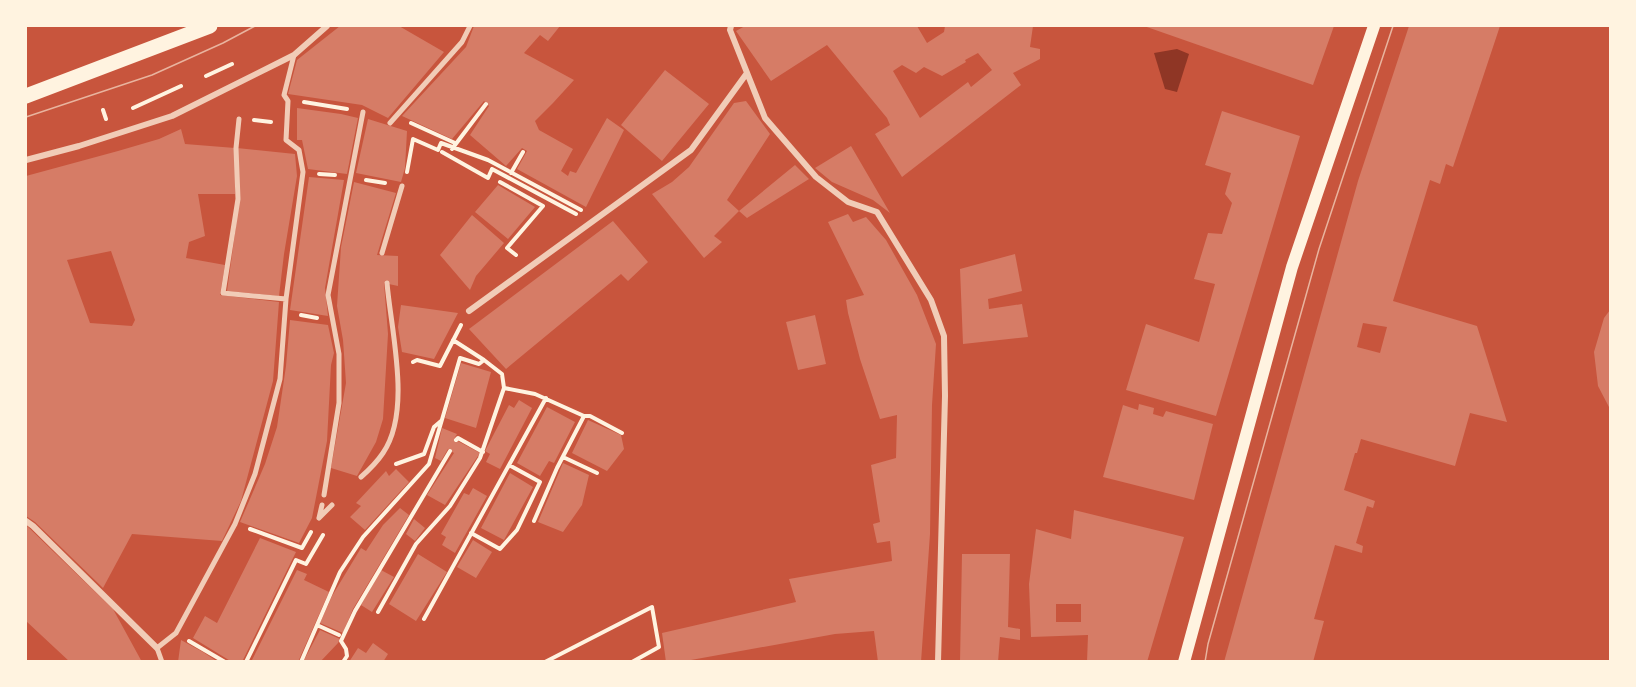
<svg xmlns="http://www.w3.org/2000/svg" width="1636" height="687" font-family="Mulish,sans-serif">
<rect width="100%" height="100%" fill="#c8553d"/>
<path fill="#8f3625" d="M1177,49L1189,54L1177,92L1165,89L1154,53Z"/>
<path fill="#d67c66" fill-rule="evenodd" d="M340,26H399L444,52L388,118L362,105L288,94L297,60Z
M474,26H560L548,41L540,35L524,53L574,80L553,103L535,121L539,130L573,149L561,171L568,176L570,171L576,173L607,118L624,130L586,207L517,169L527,151L522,148L506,166L470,135L489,106L484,101L452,139L402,116L466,47Z
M745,26H917L927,43L944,32L945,26H1033L1030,47L1040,49V59L1013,73L1021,85L902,177L875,134L890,125L887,118L827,45L771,81L736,31ZM978,53L992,70L971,87L968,82L920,118L893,71L902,65L916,73L924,67L942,76L966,62L965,60Z
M1144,26H1334L1313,85Z
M1409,26H1500L1453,167L1446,164L1440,184L1430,180L1393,301L1477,326L1507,422L1470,413L1455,466L1361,439L1357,453H1355L1344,490L1375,501L1373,508L1367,506L1356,543L1363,546L1362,553L1335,545L1314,619L1324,621L1313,662H1224L1358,181ZM1363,323L1387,327L1380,353L1357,347Z
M665,70L709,104L662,161L621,125Z
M746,101L770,134L727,200L739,211L795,165L809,179L747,218L739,211L714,236L722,242L704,258L652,194L672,182L689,167L734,103Z
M297,108L341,114L358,118L347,174L308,169L302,140H297Z
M1222,111L1300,136L1216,416L1126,390L1146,324L1199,342L1215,284L1194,279L1208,233L1222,234L1232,203L1225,194L1231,173L1205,165Z
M368,119L407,131L405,168L401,182L356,173Z
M181,129L185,144L235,148V194H198L205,236L189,242L186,258L225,265L220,295L279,302L273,381L241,501L222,541L132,534L103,588L35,522L26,516V176L118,151L159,139ZM111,251L135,320L132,326L90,323L67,260Z
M851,146L890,213L873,200L832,182L815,168Z
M237,148L295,154L297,176L284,254L279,296L227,291L236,226Z
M309,177L344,180L325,288L328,316L290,310Z
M354,182L396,193L377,255L398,256V286L384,283L388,334L383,419L376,442L357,476L331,468L346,383L343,340L337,306L341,247Z
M498,185L535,207L508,239L475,212Z
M848,214L853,222L866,217L886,240L917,295L936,344L932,405L930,534L921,662H878L874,631L835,634L680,662H666L662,633L796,602L789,579L892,561L890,541L877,543L873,524L880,522L871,465L896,458L897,415L880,419L860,359L848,313L846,300L864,295L828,222Z
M472,215L504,243L476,276L470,290L440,255Z
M613,221L648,262L628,281L621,274L506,369L469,329Z
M1015,254L1022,291L988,299L989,309L1022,304L1028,337L963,344L960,269Z
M401,305L458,313L434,359L402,352L398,327Z
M1610,310V409L1598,386L1594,352L1604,318Z
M815,315L826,364L798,370L786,322Z
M290,320L328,325L334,353L331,365L327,441L312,518L299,543L240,522L265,464L277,427L286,366Z
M461,363L491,372L476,428L445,418Z
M519,400L532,408L500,469L486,462L490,454L485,451L509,405L514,408Z
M1139,404L1154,408L1153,414L1163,417L1166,411L1213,424L1194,500L1103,477L1123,405L1138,410Z
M547,407L575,422L554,463L549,461L540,476L517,463Z
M588,420L621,435L624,449L607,471L572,453Z
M442,428L457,434L454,439L480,453L445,505L427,495L454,453L448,449L441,461L435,458Z
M563,463L589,475L582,505L563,532L538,522Z
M396,469L409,482L365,530L350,517L361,506L356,503L386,471L389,476Z
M510,473L533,487L504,540L481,528Z
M473,488L487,496L455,553L442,545L446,537L441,534L464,493L469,495Z
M400,508L409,515L353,609L343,633L320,623L332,596L361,548L366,551L383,525Z
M1074,510L1184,537L1147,662H1087L1088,635L1031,637L1029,584L1036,529L1071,539ZM1056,604H1081V622H1056Z
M414,519L425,528L415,541L406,534Z
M26,525L113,609L142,662H70L26,621Z
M260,538L296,552L242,662H232L193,638L205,616L217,623Z
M473,540L492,552L476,578L457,567Z
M418,554L447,572L416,621L389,604Z
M962,554H1010L1008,627L1020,629V640L1000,637L998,662H960Z
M297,570L307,574L304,580L329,592L298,662H251Z
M381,570L394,577L372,612L361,605Z
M320,630L340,639L338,643L320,662H303Z
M181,640L203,652L218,662H178Z
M373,643L388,654L383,662H349L358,648L366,653Z"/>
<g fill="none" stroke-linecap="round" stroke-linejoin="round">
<path stroke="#fff3e0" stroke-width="4" d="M206,76L232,64
M304,102L347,109
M133,108L181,86
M103,110L106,119
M254,120L271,122
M411,123L455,143
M452,149L486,104
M442,152L488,178L492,169
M492,169L576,214
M407,172L413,139L438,150L441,143L488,160L581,210
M511,173L523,152
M319,174L335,175
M366,180L385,183
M500,182L543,206L507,248L516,255
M301,315L317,318
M453,340L484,360L502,374L504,388L535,394L584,416H590L622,433
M413,362L417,360L440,366L461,325
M456,440L458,438L483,452
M563,457L597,473
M396,464L424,454L434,427L441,421
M534,521L557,468L584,416
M250,529L302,548L311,532
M471,533L500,549L517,530L540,482L509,465
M378,612L416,544L450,506L480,458L504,388
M424,619L546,398
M317,625L339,635
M189,641L225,662
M246,662L296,560L306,564L323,535
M301,662L340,572L363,537L429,464L460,358L479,364L484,360
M343,662L347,656L346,649L341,641L355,611L450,451
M545,662L652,607L659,647L632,662"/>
<path stroke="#f1ccb7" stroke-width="5" d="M239,119L236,148L238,199L223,293L286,299
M390,123L462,42L470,26
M382,253L402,186
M361,477C369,470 377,462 383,453C412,411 391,331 387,283
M324,495L339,403V354L328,295L363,112
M319,518L332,505
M319,518L322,505
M162,662L157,648L176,633L235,524L255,474L280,379L286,299L303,172L299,150L286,140L288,101L284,95L294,55"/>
<path stroke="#f1ccb7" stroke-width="6" d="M731,26L730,30L765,118L816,177L848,202L877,212L931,300L944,336L945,396L938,662
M26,160L79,146L172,116L294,55L327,26
M469,311L691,150L747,73
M26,521L33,526L157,648"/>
<path stroke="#fff3e0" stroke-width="12" d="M1184,662L1292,267L1374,26"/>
<path stroke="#fff3e0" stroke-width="15" d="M26,96L210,26"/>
<path stroke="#e9b49f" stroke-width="1.5" d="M26,117L152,75L223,43L255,26
M1205,662L1208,644L1319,249L1393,26"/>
</g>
<rect width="1636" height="687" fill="none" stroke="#fff3e0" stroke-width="54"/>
</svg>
